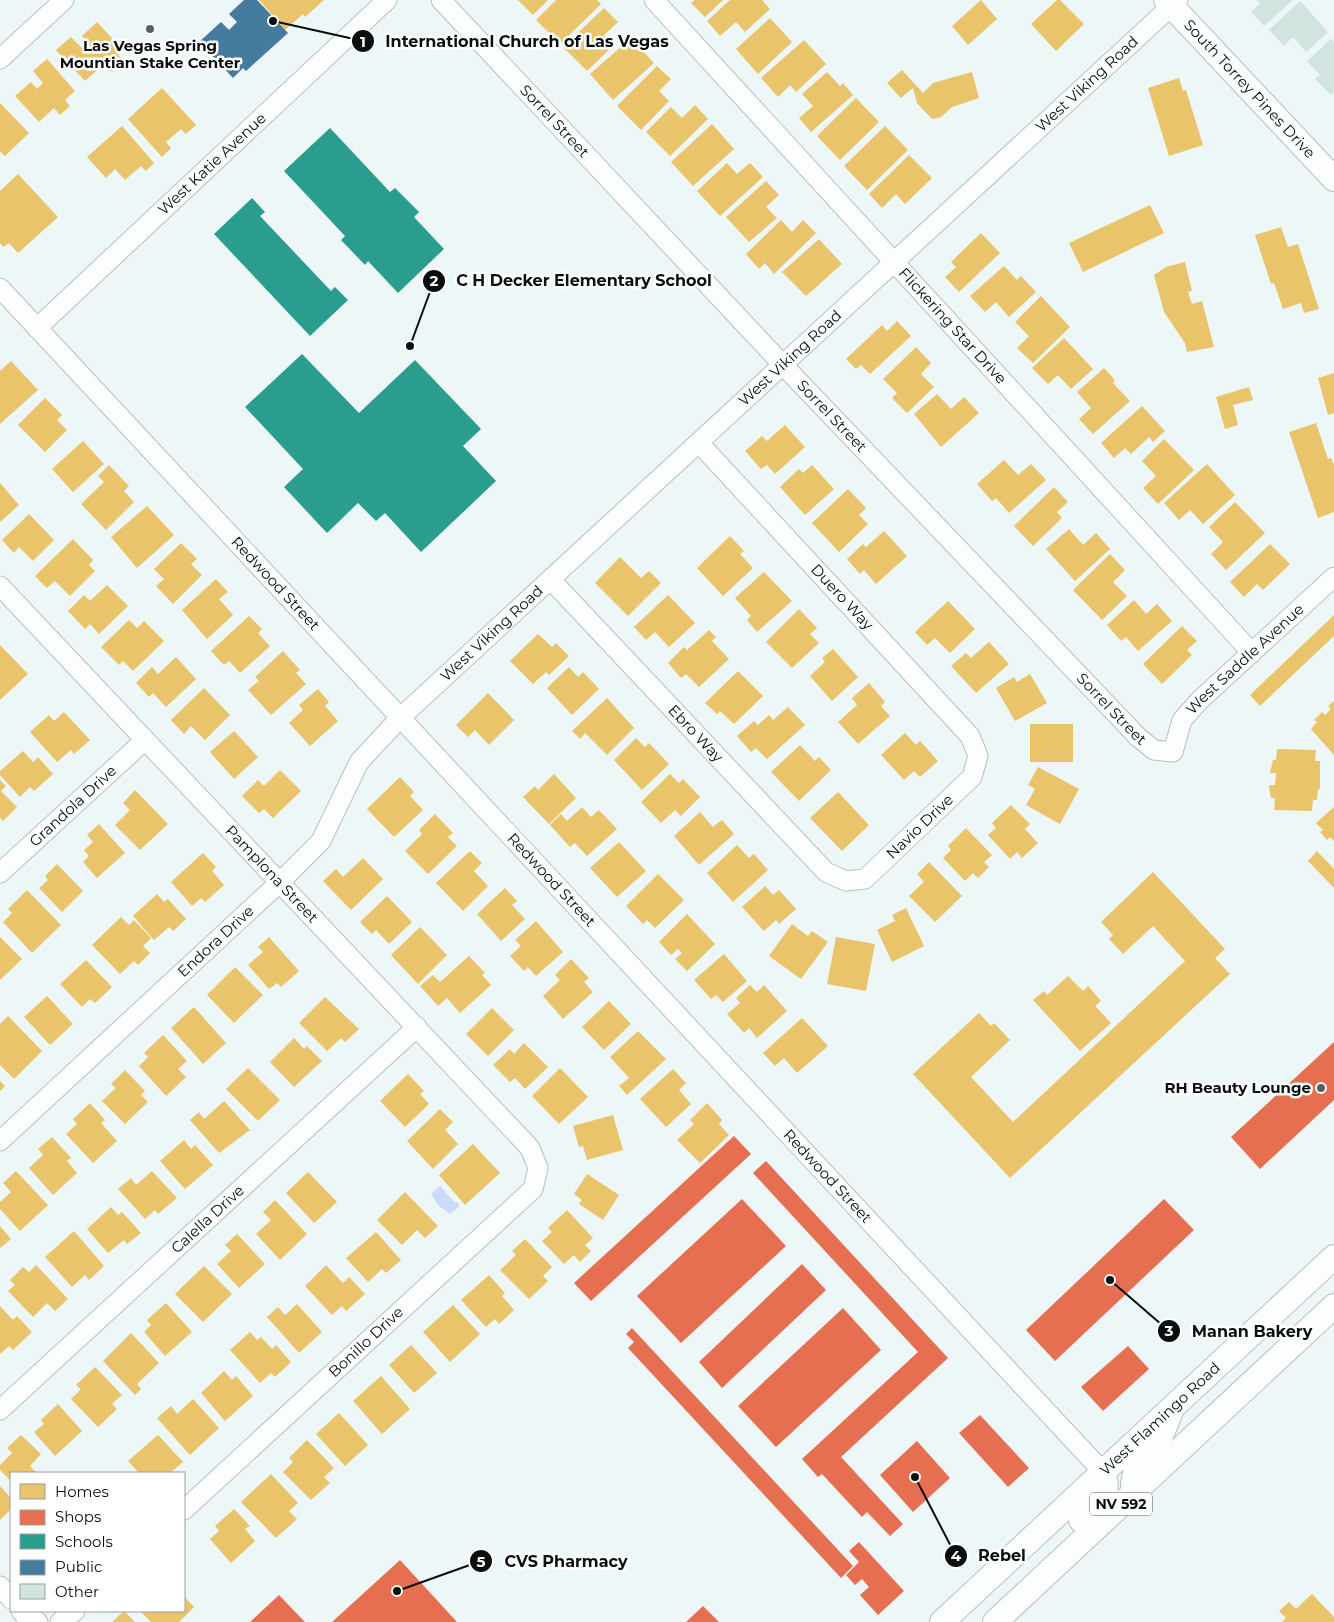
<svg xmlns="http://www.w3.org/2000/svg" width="1334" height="1622" font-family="Montserrat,sans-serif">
<rect width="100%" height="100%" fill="#edf7f8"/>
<path fill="#ccdaf9" d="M440,1186L454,1202H458L459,1207L450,1214L438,1205L431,1194Z"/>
<path fill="#e9c46a" d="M259,0H324L305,17L303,14L285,30Z
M518,0H548L533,15Z
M556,0H597L601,4L560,44L536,20Z
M695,0H723L705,17L691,3Z
M730,0H762L770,9L745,32L736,22L720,36L707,21Z
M981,0L997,19L968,45L952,26Z
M1057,0H1060L1084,24L1056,51L1031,24Z
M604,8L618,22L604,35L614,45L587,71L563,47Z
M770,18L792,42L758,74L736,49Z
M97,22L121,48L116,52L124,62L112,72L104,64L85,81L56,50L71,37L82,48L88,43L82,36Z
M631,38L654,63L613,100L590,74Z
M804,40L826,64L796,92L790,85L778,97L761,78Z
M47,59L75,91L65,100L70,106L60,115L54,108L39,122L15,96L31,82L37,89L43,83L33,71Z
M657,66L671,79L659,91L669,101L641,130L617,106Z
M902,70L923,93L933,83L972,72L979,98L952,107L941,117L932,119L917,103L913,88L901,98L887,83Z
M827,72L840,86L843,83L853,95L811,132L799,118L813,106L802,94Z
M1179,78L1183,91L1186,90L1203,145L1169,156L1148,88Z
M162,88L196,125L186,134L181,129L166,142L171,148L162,157L128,119Z
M856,98L879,122L840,160L817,136Z
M0,103L29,133L5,156L0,151Z
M695,105L708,119L670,156L646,132L671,107L682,118Z
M712,124L734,149L693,186L671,162Z
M122,126L154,163L146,171L141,166L125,180L115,169L106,178L87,157Z
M885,126L908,150L867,190L844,166Z
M909,155L932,178L905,204L896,194L882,208L869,194Z
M727,163L737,174L750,163L763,177L720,216L697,191Z
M18,174L58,217L18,253L9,243L3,247L0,243V191Z
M766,181L779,195L766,207L777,218L749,242L726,217Z
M1150,205L1164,233L1083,272L1069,243Z
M781,220L792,232L803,220L816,233L774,274L765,263L759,269L746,254Z
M1281,227L1288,247L1298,244L1319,309L1304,313L1301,303L1283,309L1274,283L1271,284L1255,235Z
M981,233L1000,253L959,292L945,277L956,267L951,262Z
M819,239L842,264L806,296L782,272Z
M1185,262L1192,291L1188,292L1192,304L1202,301L1214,347L1187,352L1185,343L1164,312L1154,275L1166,267Z
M1004,266L1017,280L1021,276L1036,292L1009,317L996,302L985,312L970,296Z
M1041,296L1070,327L1033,363L1017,348L1029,336L1015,322Z
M897,321L911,336L870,374L861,365L856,369L846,359L882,325L887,331Z
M1064,338L1093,369L1071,389L1058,375L1048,384L1032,368Z
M916,347L931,363L921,374L934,387L907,413L892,398L897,393L883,379Z
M11,361L38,390L0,424V371Z
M1104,368L1115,380L1113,383L1130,401L1093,434L1079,419L1091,408L1077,392Z
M1334,373V413L1328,415L1318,378Z
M1249,387L1253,400L1233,405L1238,425L1225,429L1216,397Z
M937,394L951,409L964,397L979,413L941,447L914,414Z
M45,398L62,415L57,420L67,430L45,452L18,425Z
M1142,406L1165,431L1153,442L1149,437L1131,454L1125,448L1114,458L1101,443Z
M1316,423L1328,459L1331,458L1334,465V512L1318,518L1289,432Z
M785,425L805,447L775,474L767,465L761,469L745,451L762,436L767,441Z
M1164,439L1194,470L1158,504L1143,488L1156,476L1142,461Z
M83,441L104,464L73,492L52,469Z
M1004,460L1018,475L1031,464L1046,480L1009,513L996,498L992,501L977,484Z
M1207,464L1235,495L1203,524L1190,510L1179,520L1164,503Z
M109,465L129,486L124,491L134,502L106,530L81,504L104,482L98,476Z
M812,465L834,489L805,515L780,487L799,469L803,473Z
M0,483L19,505L0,522Z
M1054,487L1068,502L1057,512L1062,518L1033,546L1014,526Z
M848,489L866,508L859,515L868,524L839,552L812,523Z
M1235,502L1265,533L1226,570L1211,554L1223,542L1209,527Z
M147,506L174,535L137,568L111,537Z
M29,514L54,540L33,561L19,547L14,553L2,540Z
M1069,529L1083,545L1096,533L1110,549L1075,581L1046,549Z
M884,531L907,556L876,584L864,570L860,574L847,559L863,544L866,547Z
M730,536L744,551L740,554L753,568L723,596L697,568Z
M73,539L93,560L89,565L95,571L70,596L55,581L47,588L35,576Z
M181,543L197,559L191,564L202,575L173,604L156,586L164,579L154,569Z
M1270,544L1290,564L1263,590L1257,584L1244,597L1230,582Z
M1110,554L1125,570L1113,582L1127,596L1102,620L1073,590Z
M620,557L641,578L649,571L661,583L628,616L595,583Z
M764,572L792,601L757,632L747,620L751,616L735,598Z
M216,579L228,592L219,599L233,615L207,639L182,610Z
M107,585L128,606L99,634L90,624L85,629L68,611L84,595L90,601Z
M668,595L695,623L669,647L655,632L646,640L634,627Z
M1134,600L1146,614L1157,604L1172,621L1138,651L1126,637L1121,641L1107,625Z
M948,601L975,629L950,653L935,638L927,645L915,632Z
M799,609L817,628L810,634L819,643L792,668L766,642Z
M1334,615V636L1260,706L1250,695Z
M249,616L262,629L258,633L270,646L240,673L229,661L224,665L211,651Z
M129,620L137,628L144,621L164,641L133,671L123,661L119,665L101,647Z
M1182,626L1197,641L1187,650L1192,655L1162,684L1143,664Z
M709,630L716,637L712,641L729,659L699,687L686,674L681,678L668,663L684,647L687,650Z
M538,634L552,647L556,643L569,656L549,675L546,672L533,684L510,661Z
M989,642L1009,664L976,693L951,666L966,653L971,658Z
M0,645L28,674L0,700Z
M833,649L858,677L832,701L810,676L825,662L822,658Z
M283,651L300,670L296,673L306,684L271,715L248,690L259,681L255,677Z
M176,657L196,679L166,707L153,693L149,697L136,683L152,667L158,674Z
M569,667L578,677L583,672L599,689L572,715L547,688Z
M738,671L763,696L734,724L720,711L717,714L705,703Z
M1030,674L1047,703L1015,721L996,688L1014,677L1017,682Z
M869,683L885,702L881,706L890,716L858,744L838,722L857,705L852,698Z
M204,688L230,715L205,740L191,726L184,734L171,720Z
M318,689L329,702L325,706L338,721L310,746L289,723L303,710L299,705Z
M488,693L514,720L489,745L475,730L468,737L456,725Z
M607,698L634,728L607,755L585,733L580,739L572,731Z
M1334,701V755L1311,729L1317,722L1314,720L1322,712L1325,715L1331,709L1328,706Z
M788,707L805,725L767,759L756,748L751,752L737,736L754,721L758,725L769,715L773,720Z
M64,712L90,740L74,754L71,750L57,762L30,732L49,715L54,721Z
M1030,724H1073V762H1030Z
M234,731L258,757L234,779L210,752Z
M905,733L916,745L920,741L938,761L920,777L914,771L904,780L881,755Z
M636,738L645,747L649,743L669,764L642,790L614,760Z
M800,745L815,761L819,757L831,770L799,801L771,772Z
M1277,749L1316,750L1315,761H1320V789H1318L1317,800H1313L1312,811L1274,810L1275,798H1271L1269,787L1270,785H1275L1276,773H1270L1273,760H1276Z
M23,751L33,762L38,757L53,774L34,791L30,787L20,797L0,775V771Z
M1038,767L1079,789L1060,824L1026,805L1035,789L1028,785Z
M280,770L301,791L273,818L264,809L259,813L242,796L258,780L264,786Z
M554,774L576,798L549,824L523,797L535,786L538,790Z
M670,774L679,783L683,779L700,797L681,816L675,810L661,823L641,802Z
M400,777L414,792L410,796L423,810L394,837L367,809Z
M0,780L6,786L1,791L17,807L3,821L0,818Z
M135,790L168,824L140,850L115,825L130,810L123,803Z
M838,792L869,825L842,851L810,818Z
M1011,805L1030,824L1025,829L1038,843L1022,858L1017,852L1010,859L988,835L996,828L992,823Z
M582,807L591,817L599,810L617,829L587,856L575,843L570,847L550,825L561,814L567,821Z
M1334,807V841L1330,837L1327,840L1320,832L1323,830L1316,823Z
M700,812L713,827L722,820L734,834L699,865L674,836Z
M435,814L453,833L448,837L457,846L428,874L405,851L422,834L419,830Z
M99,824L125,853L97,878L83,862L89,856L84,850L93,842L87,835Z
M966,828L992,855L984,862L989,867L978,878L973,873L965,881L943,858L951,850L948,846Z
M619,842L646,871L617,897L590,868Z
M737,845L749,858L754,854L768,870L733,902L707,873Z
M470,851L482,863L474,871L488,886L463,911L436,883Z
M1317,851L1334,869V888L1308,861Z
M203,853L216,867L212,871L224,885L205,902L201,898L192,906L171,882Z
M363,858L383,879L351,910L323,881L336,869L343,877Z
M929,862L962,896L935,922L909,896L924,882L917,874Z
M57,864L83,891L62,912L39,888L48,880L45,876Z
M1153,872L1225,949L1215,958L1230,974L1010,1178L913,1074L979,1013L991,1026L994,1023L1010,1040L971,1077L1013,1122L1185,961L1153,926L1123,954L1109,939L1113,935L1101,922Z
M658,874L684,900L655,928L647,920L643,924L626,906Z
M765,886L773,895L779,890L796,909L779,924L776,920L764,931L742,907Z
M505,888L517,901L512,905L525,919L501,941L477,914Z
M27,890L61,925L32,953L3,922L12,913L8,909Z
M157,894L164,902L168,899L186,919L173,931L169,927L154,940L133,916Z
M387,896L412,922L389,944L376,930L372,934L360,922Z
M906,908L924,946L892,962L877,930L895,921L892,915Z
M687,914L715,944L687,971L675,959L682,953L678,949L671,955L659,942Z
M121,917L129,925L134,920L151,938L143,946L150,953L138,965L134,961L120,974L92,945Z
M536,921L563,952L536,976L528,967L524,971L510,956L521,946L515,940Z
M792,924L808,936L812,931L828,942L801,979L769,956Z
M420,927L447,955L418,984L391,955Z
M0,937L22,959L0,980Z
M269,937L299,971L281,987L277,983L269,989L248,965L263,952L258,947Z
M836,937L875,944L866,991L827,984Z
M724,954L747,981L723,1002L716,995L711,999L694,980Z
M469,956L485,973L482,975L491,985L460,1013L447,998L438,1006L420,986L433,975L440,982Z
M571,959L589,978L584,982L593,992L563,1019L543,996L560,980L555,975Z
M86,960L112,987L95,1003L90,999L82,1007L60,984Z
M235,967L263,995L234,1023L207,995Z
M1068,976L1083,991L1088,986L1101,1001L1095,1006L1111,1023L1080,1051L1033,1000L1044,991L1047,995Z
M750,985L757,992L764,985L787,1011L757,1038L749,1028L744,1033L727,1014L740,1003L736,998Z
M47,996L73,1024L50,1045L24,1017Z
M325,997L359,1029L345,1042L341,1038L327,1051L299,1023Z
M609,1001L631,1024L604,1050L582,1027Z
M194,1007L226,1043L203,1064L171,1028Z
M492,1008L514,1030L488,1056L466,1034Z
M8,1016L42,1051L14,1079L0,1065V1024Z
M802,1018L828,1046L797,1073L784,1058L775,1066L763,1053Z
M638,1031L666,1059L627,1095L619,1086L629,1078L610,1057Z
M163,1035L187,1061L178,1069L186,1077L166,1096L139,1066L148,1057L144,1053Z
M294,1038L304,1049L307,1046L322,1061L294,1087L270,1062Z
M524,1043L548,1067L525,1089L515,1078L510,1082L493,1065L510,1049L514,1054Z
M248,1068L280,1100L258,1121L226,1089Z
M560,1068L588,1097L559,1124L532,1096Z
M673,1069L686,1083L679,1090L691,1104L666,1127L640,1099Z
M125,1070L145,1091L141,1095L148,1102L125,1124L102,1101L116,1088L111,1084Z
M408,1074L424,1091L420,1094L429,1104L405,1127L380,1101Z
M0,1081L5,1086L0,1091Z
M224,1101L250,1130L219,1153L190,1120L199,1112L204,1119Z
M90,1103L105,1120L101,1123L117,1141L93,1163L66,1134L77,1124L73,1119Z
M707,1103L722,1120L719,1124L729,1135L700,1163L677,1140L694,1124L690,1120Z
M440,1109L453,1122L445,1130L458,1144L433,1169L407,1141Z
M613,1115L623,1150L587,1160L583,1146L579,1147L573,1126Z
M52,1137L71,1158L67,1161L77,1173L53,1195L29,1168L43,1155L38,1149Z
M184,1140L191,1149L195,1145L213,1165L185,1189L160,1161Z
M473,1144L500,1173L465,1205L439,1175Z
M16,1171L48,1205L20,1231L0,1209V1202L11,1192L3,1183Z
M152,1171L177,1198L158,1214L155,1210L145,1219L118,1189L131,1178L136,1185Z
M308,1172L337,1202L314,1223L286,1193Z
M587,1174L619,1195L603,1220L579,1204L582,1200L574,1194Z
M405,1192L438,1226L425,1238L417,1230L402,1245L377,1220Z
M275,1200L307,1234L280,1260L256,1234L271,1220L263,1212Z
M111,1207L118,1215L122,1212L141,1233L127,1244L124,1240L108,1253L87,1229Z
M567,1210L593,1238L585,1245L591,1251L580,1262L574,1255L564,1264L542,1241L552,1232L548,1228Z
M0,1226L11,1239L0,1248Z
M74,1231L104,1266L89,1280L85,1275L72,1287L45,1257Z
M376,1232L401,1260L386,1273L382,1269L368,1282L346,1258Z
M237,1234L265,1264L239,1288L217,1264L231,1251L225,1245Z
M525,1239L552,1267L543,1276L548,1281L529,1299L500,1270L516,1255L512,1251Z
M36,1265L68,1299L55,1311L47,1303L33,1317L8,1291L15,1285L10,1280L23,1267L29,1272Z
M326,1265L343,1283L349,1277L365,1294L346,1311L342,1306L332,1315L305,1286Z
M204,1266L232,1294L203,1322L175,1294Z
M489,1275L505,1293L502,1296L514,1310L499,1324L495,1319L486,1327L461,1300Z
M166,1303L192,1332L165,1356L144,1332L151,1325L147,1320Z
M297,1304L322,1332L299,1353L267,1317L278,1307L285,1315Z
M453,1305L480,1334L450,1362L423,1332Z
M0,1306L13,1320L17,1316L32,1332L13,1350L9,1346L0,1354Z
M250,1332L257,1340L261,1337L272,1349L276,1345L291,1362L275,1377L271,1373L260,1383L230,1350Z
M131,1333L159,1363L137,1384L141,1389L135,1395L103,1361Z
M411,1345L437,1373L414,1393L389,1365Z
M95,1367L122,1395L112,1404L117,1409L98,1427L71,1399L81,1389L76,1385Z
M224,1371L232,1380L236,1376L253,1396L225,1421L201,1393Z
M381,1376L410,1409L382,1434L353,1401Z
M193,1399L219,1428L190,1455L157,1418L171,1406L177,1414Z
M58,1404L82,1431L55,1456L34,1432L44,1424L41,1420Z
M339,1413L368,1445L345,1466L316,1434Z
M21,1435L41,1454L30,1466L37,1473H11V1481L0,1470V1465L12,1453L7,1448Z
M158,1435L183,1462L170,1473H139L128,1461Z
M307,1440L334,1468L324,1477L330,1483L311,1500L283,1472L293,1462L289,1458Z
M271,1474L298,1503L289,1511L297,1519L276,1538L241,1502Z
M0,1486L11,1498V1509L0,1520Z
M234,1509L250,1526L245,1529L255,1541L231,1563L210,1539L219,1531L215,1526Z
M1312,1594L1334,1617V1622H1282L1286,1618L1279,1611L1289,1602L1296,1609Z
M184,1596L194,1607L179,1622H151L140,1611H184Z
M124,1611L135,1622H112Z"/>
<path fill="#e76f51" d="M1334,1042V1100L1260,1169L1231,1137Z
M734,1136L751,1154L591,1301L574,1283Z
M766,1161L948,1358L841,1457L903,1524L890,1536L867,1512L862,1517L822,1474L818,1477L802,1459L918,1352L753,1173Z
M742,1199L786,1246L681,1343L637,1296Z
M1164,1199L1194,1230L1055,1361L1026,1330Z
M802,1264L826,1290L722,1388L699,1362Z
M843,1308L881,1350L776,1447L738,1406Z
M632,1328L853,1566L841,1578L628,1348L634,1342L626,1334Z
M1128,1346L1149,1369L1103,1411L1081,1387Z
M980,1415L1029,1468L1008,1487L959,1433Z
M917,1441L950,1478L913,1512L880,1475Z
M859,1542L904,1591L878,1615L860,1595L869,1587L862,1579L855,1585L846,1575L859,1562L849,1551Z
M400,1560L457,1622H332Z
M279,1595L305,1622H250Z
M703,1606L719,1622H686Z"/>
<path fill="#2a9d8f" d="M330,128L390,192L395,188L419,212L414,217L444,249L398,293L368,261L365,265L341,240L345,236L284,171Z
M252,198L265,212L260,216L331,291L335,287L348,300L310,336L214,234Z
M302,354L359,413L415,360L481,429L463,446L496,481L421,552L385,513L376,521L358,503L327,533L284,487L303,469L245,407Z"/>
<path fill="#457b9d" d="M244,0H257L288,33L246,71L243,68L233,78L199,42L221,22L229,30L237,22L229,14Z"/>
<path fill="#d1e4df" d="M1256,0H1293L1264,26L1251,12L1260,3Z
M1300,1L1328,32L1306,52L1293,37L1284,46L1269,30Z
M1331,39L1334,42V92L1331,95L1315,79L1320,75L1307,61Z"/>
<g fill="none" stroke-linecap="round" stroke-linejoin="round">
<g stroke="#b8bfc0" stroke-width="21">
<g id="minor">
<path id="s1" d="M441,0L783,365L1138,737L1154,750L1173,752L1182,720L1200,700L1334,577"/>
<path id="s2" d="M654,0L1252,653"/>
<path d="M0,59L64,0"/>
<path id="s3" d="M0,288L1103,1472"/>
<path id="s4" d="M37,328L387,0"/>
<path id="s5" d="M551,580L826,872L846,881L865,879L972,777L978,756L970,736L699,443"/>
<path id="s6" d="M0,586L530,1148L538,1168L533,1189L184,1510"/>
<path id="s7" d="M0,873L145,740"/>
<path id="s8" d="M0,1141L279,883L321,841L359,762L400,718L1178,0"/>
<path id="s9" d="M0,1410L417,1027"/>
<path d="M0,1586L11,1599"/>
<path d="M21,1611L26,1617L38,1622"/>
<path d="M60,1622L75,1611"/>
</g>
</g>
<g stroke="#b8bfc0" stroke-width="26">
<g id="major">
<path id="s10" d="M1166,0L1334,179"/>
<path d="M1137,1489L1133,1483L1136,1468L1157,1445L1170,1414"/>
<path d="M1081,1520C1098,1504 1112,1498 1103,1472"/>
<path id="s11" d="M942,1622L1334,1257"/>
<path d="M995,1622L1334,1306"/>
</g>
</g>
<use href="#minor" stroke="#fcfefe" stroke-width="19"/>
<use href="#major" stroke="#fcfefe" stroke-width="24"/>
</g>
<g fill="#586060" stroke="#fff" stroke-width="2">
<circle cx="150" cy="29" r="5"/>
<circle cx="1321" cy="1088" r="5"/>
</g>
<g text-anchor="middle" stroke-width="5" stroke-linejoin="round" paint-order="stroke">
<rect fill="#fff" stroke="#515656" stroke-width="1" x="1090" y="1492.5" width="62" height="23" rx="4"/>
<g font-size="14" font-weight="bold" fill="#070e0e">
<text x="1121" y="1509">NV 592</text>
</g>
<g font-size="15" font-weight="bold" fill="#070e0e" stroke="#fff">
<text x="150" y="51">Las Vegas Spring<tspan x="150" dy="17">Mountian Stake Center</tspan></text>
<text x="1311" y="1093" text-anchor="end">RH Beauty Lounge</text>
</g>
<g font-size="15" fill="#070e0e" stroke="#fff">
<text dy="5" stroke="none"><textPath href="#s8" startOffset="1522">West Viking Road</textPath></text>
<text dy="5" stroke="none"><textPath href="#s10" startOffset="122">South Torrey Pines Drive</textPath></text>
<text dy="5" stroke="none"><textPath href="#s1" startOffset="166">Sorrel Street</textPath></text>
<text dy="5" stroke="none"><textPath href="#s4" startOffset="240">West Katie Avenue</textPath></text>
<text dy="5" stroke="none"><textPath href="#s2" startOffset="442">Flickering Star Drive</textPath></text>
<text dy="5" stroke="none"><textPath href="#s8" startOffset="1118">West Viking Road</textPath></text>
<text dy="5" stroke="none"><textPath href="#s1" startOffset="571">Sorrel Street</textPath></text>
<text dy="5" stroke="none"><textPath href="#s3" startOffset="404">Redwood Street</textPath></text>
<text transform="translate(842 597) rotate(47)" y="5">Duero Way</text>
<text dy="5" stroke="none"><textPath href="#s8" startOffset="712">West Viking Road</textPath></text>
<text dy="5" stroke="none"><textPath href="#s1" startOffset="1175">West Saddle Avenue</textPath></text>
<text dy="5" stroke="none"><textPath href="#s1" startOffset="976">Sorrel Street</textPath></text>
<text dy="5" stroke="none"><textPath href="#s5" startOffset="211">Ebro Way</textPath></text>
<text dy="5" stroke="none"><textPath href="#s7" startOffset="99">Grandola Drive</textPath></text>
<text dy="5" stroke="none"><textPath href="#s5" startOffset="518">Navio Drive</textPath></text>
<text dy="5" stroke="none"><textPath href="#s6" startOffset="396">Pamplona Street</textPath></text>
<text dy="5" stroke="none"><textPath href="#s3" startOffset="809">Redwood Street</textPath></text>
<text dy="5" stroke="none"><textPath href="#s8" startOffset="294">Endora Drive</textPath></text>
<text dy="5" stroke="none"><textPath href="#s3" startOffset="1214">Redwood Street</textPath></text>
<text dy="5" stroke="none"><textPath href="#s9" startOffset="282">Calella Drive</textPath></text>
<text transform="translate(366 1342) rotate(-43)" y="5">Bonillo Drive</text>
<text dy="5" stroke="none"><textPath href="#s11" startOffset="298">West Flamingo Road</textPath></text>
</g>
</g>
<path fill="none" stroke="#070e0e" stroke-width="2" d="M273 21L363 41M410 346L434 281M1110 1280L1169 1331M915 1477L956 1556M397 1591L481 1561"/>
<g fill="#070e0e" stroke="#fff" stroke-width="2">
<circle cx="273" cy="21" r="5"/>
<circle cx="410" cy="346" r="5"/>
<circle cx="1110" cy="1280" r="5"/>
<circle cx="915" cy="1477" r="5"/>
<circle cx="397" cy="1591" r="5"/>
<circle cx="363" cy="41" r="12"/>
<circle cx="434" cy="281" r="12"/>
<circle cx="1169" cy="1331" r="12"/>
<circle cx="956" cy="1556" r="12"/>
<circle cx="481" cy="1561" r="12"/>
</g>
<g font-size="15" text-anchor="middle" font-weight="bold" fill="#fff">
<text x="363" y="47">1</text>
<text x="434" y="286">2</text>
<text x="1169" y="1336">3</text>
<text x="956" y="1561">4</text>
<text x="481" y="1567">5</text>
</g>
<g font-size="16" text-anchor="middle" font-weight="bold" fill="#070e0e" stroke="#fff" stroke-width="5" stroke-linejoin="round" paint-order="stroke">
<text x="527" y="47">International Church of Las Vegas</text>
<text x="584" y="286">C H Decker Elementary School</text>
<text x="1252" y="1337">Manan Bakery</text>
<text x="1002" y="1561">Rebel</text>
<text x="566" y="1567">CVS Pharmacy</text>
</g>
<rect x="10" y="1472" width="175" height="140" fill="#ffffff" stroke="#9c9f9f"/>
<rect x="20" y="1484" width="25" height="15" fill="#e9c46a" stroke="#9c9f9f"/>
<text x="55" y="1497" font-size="15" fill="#070e0e">Homes</text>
<rect x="20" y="1510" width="25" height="15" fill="#e76f51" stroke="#9c9f9f"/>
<text x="55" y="1522" font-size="15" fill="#070e0e">Shops</text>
<rect x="20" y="1534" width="25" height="15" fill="#2a9d8f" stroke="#9c9f9f"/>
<text x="55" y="1547" font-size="15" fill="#070e0e">Schools</text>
<rect x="20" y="1560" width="25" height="15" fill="#457b9d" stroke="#9c9f9f"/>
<text x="55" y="1572" font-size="15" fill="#070e0e">Public</text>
<rect x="20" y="1584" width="25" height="15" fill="#d1e4df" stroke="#9c9f9f"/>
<text x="55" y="1597" font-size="15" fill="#070e0e">Other</text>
</svg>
